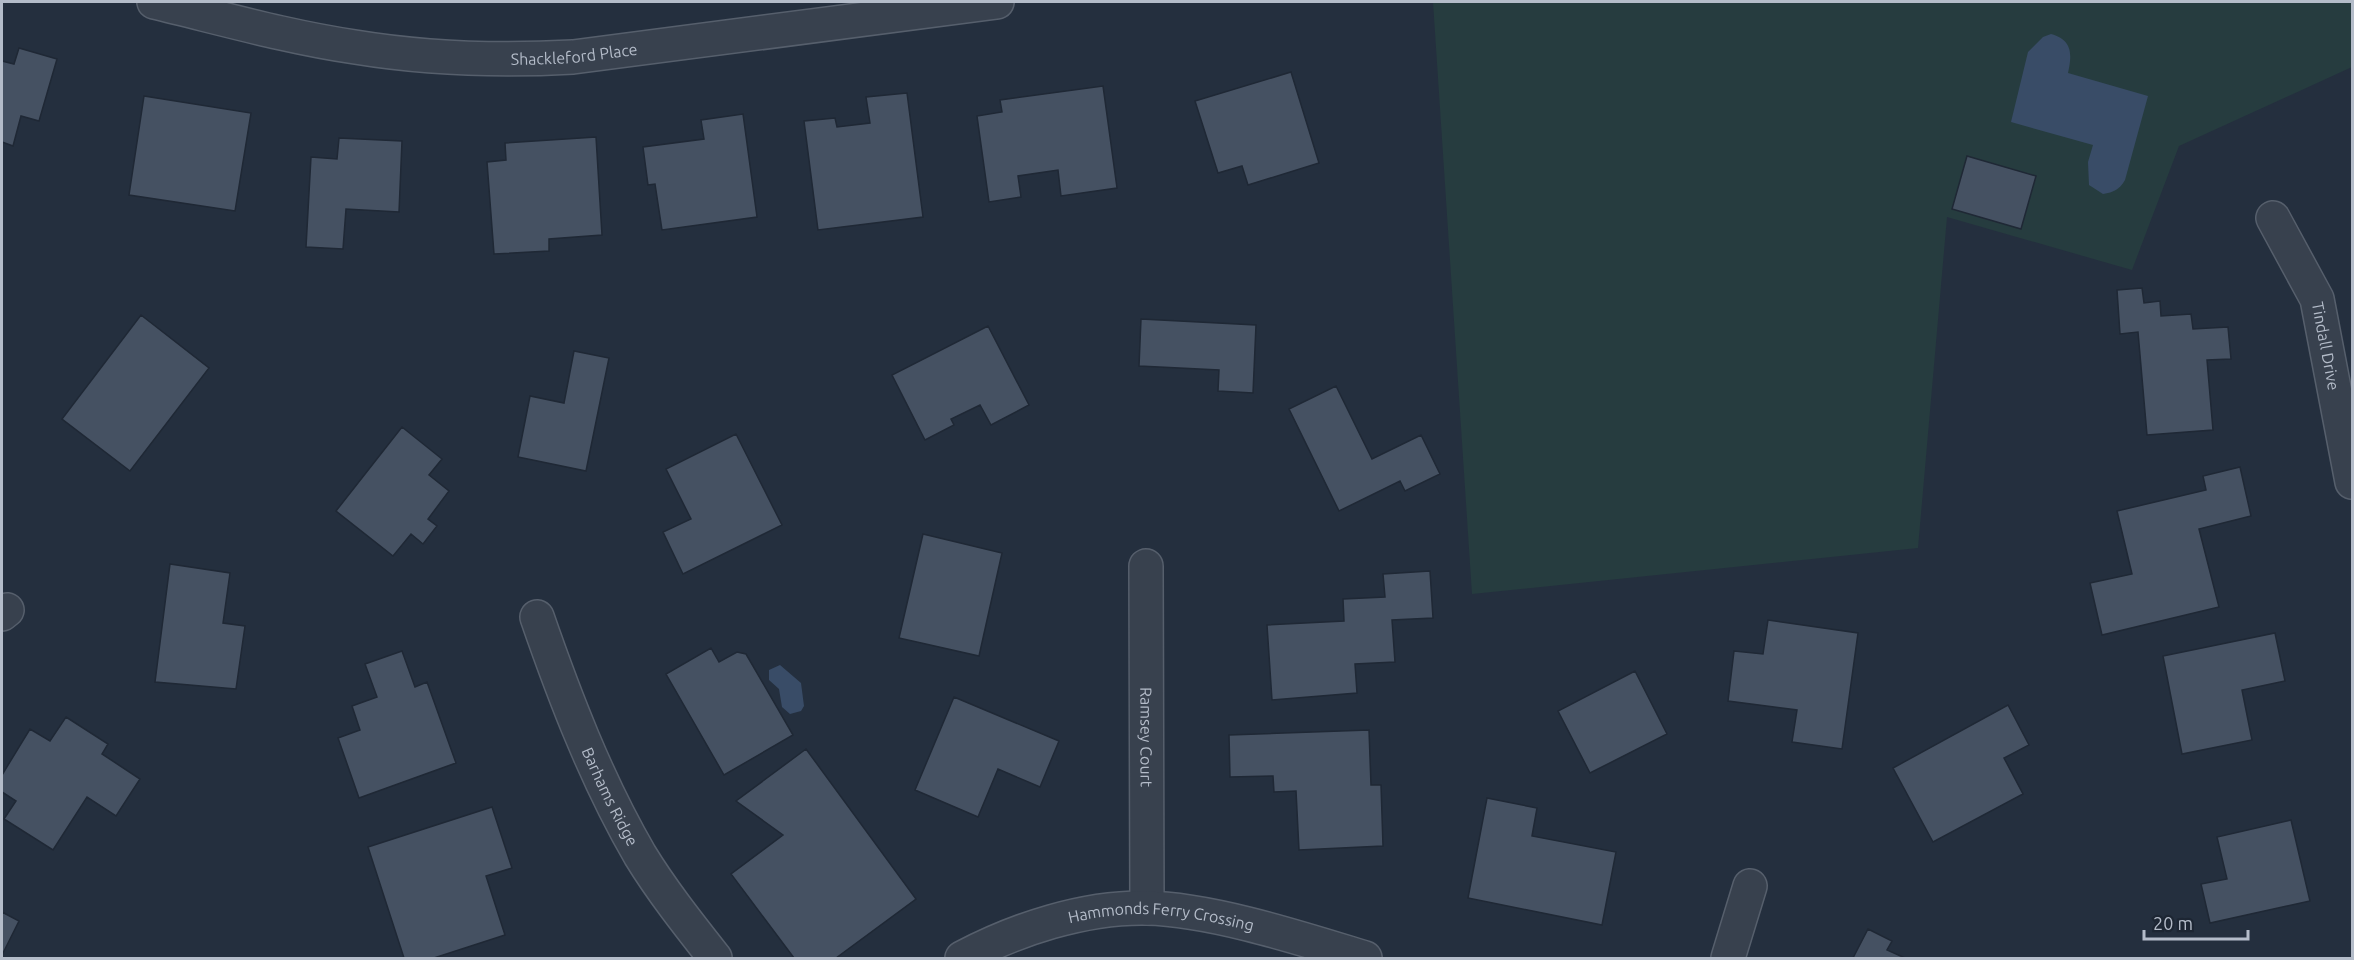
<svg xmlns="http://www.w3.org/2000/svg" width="2354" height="960" font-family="Ubuntu,sans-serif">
<rect width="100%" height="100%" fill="#242f3e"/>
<path fill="#263c3f" d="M1433,2H2352V67L2179,146L2132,270L1947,217L1918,548L1472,594Z"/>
<path fill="#394c67" d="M2051,34C2073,40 2072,55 2068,73L2148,96L2125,180C2119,190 2114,192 2103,194L2089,185L2088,162L2093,145L2011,122L2028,52L2043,37Z
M780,665L801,683L804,706L801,711L790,714L782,707L779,689L769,680V670Z"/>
<path fill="#455162" stroke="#1f2835" stroke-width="1.5" d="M19,48L57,59L39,121L21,116L13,146L2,142V61L14,64Z
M1291,72L1319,163L1248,185L1242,166L1218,173L1195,101Z
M1103,86L1117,188L1061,196L1058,170L1018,176L1021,197L989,202L977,116L1002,112L1000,100Z
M907,93L923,217L818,230L804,121L835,118L837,127L870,123L866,97Z
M144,96L251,113L235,211L129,195Z
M743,114L757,217L662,230L655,184L648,185L643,147L704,139L701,120Z
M596,137L602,235L549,239V251L494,254L487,162L506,160L505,143Z
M339,138L402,141L399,212L346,209L343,249L306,247L311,157L337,159Z
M1967,156L2036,176L2021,229L1952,209Z
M2142,288L2144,303L2160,301L2161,316L2191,314L2193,329L2228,327L2231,359L2207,360L2213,430L2147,435L2138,332L2120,334L2117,290Z
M141,315L209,368L130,471L62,419Z
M1141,319L1256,325L1253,393L1218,391L1219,370L1139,366Z
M988,326L1029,405L991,425L980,405L951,419L954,425L925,440L892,375Z
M574,351L609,358L586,471L518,457L530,396L564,403Z
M1336,386L1372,459L1421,435L1440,474L1405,491L1400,481L1339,511L1289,409Z
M402,427L442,459L429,475L449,491L428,519L437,526L423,544L411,534L393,556L336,511Z
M736,434L782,525L683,574L663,532L691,519L666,469Z
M2240,467L2251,516L2199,529L2219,607L2102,635L2090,583L2132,574L2117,511L2206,490L2203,476Z
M923,534L1002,553L979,656L899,638Z
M170,564L230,573L223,623L245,626L236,689L155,682Z
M1430,571L1433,618L1392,620L1395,662L1355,664L1357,693L1272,700L1267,625L1344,621L1343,599L1385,597L1383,574Z
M1768,620L1858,633L1842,749L1792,742L1797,710L1728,701L1734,651L1763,654Z
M2275,633L2285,681L2242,690L2252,740L2182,754L2163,656Z
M711,648L719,662L737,652L746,654L793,735L724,775L666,674Z
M402,651L415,687L427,682L456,763L359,798L338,738L360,730L352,706L377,697L365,664Z
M1635,671L1667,734L1590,773L1558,711Z
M954,697L1059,741L1040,787L998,769L978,817L915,790Z
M2008,705L2029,745L2004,758L2023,794L1933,842L1893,768Z
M66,717L108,744L102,754L140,779L116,816L87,797L53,850L4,819L16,801L2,792V775L30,729L50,741Z
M1369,730L1371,785H1381L1383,846L1299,850L1296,791L1274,792L1273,776L1230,777L1229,735Z
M806,749L916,899L836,958H794L731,874L783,835L736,801Z
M1487,798L1537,808L1532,836L1616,852L1602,925L1468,898Z
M492,807L512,868L486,876L505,935L434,958H404L368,847Z
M2291,820L2310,901L2210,923L2201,884L2227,879L2217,837Z
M2,912L19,921L2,955Z
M1868,929L1892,941L1887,950L1905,958H1853Z"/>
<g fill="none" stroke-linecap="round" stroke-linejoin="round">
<g stroke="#565f6c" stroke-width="36">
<g id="minor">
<path id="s1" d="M154,2C221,18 287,37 355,47C428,59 500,61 573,57L997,2"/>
<path id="s2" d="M2273,218L2317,299L2352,482"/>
<path id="s3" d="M1146,566L1147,908"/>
<path d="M2,614L7,610"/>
<path id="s4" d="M537,617C565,698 597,781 640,855C662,891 689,925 715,958"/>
<path id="s5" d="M962,958C1017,929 1084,907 1146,908C1211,909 1303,939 1365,958"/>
<path d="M1728,958L1750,886"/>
</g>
</g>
<use href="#minor" stroke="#38414e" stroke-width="33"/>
</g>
<g text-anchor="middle" stroke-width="6" stroke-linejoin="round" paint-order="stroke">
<g font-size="16" fill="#b4bcc9" stroke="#1d2633">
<text dy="6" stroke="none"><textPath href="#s1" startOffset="426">Shackleford Place</textPath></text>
<text dy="6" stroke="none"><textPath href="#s2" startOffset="140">Tindall Drive</textPath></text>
<text dy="6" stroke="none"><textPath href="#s3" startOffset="171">Ramsey Court</textPath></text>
<text dy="6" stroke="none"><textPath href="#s4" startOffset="194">Barhams Ridge</textPath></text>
<text dy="6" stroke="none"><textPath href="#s5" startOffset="208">Hammonds Ferry Crossing</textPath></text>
</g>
</g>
<rect width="2354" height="960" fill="none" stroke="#b4bcc9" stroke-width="6"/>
<path d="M2144 930v9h104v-9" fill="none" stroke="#b4bcc9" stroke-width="3"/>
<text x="2153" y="930" font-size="18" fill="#b4bcc9" stroke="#1d2633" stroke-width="4.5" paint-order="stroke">20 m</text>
</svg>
